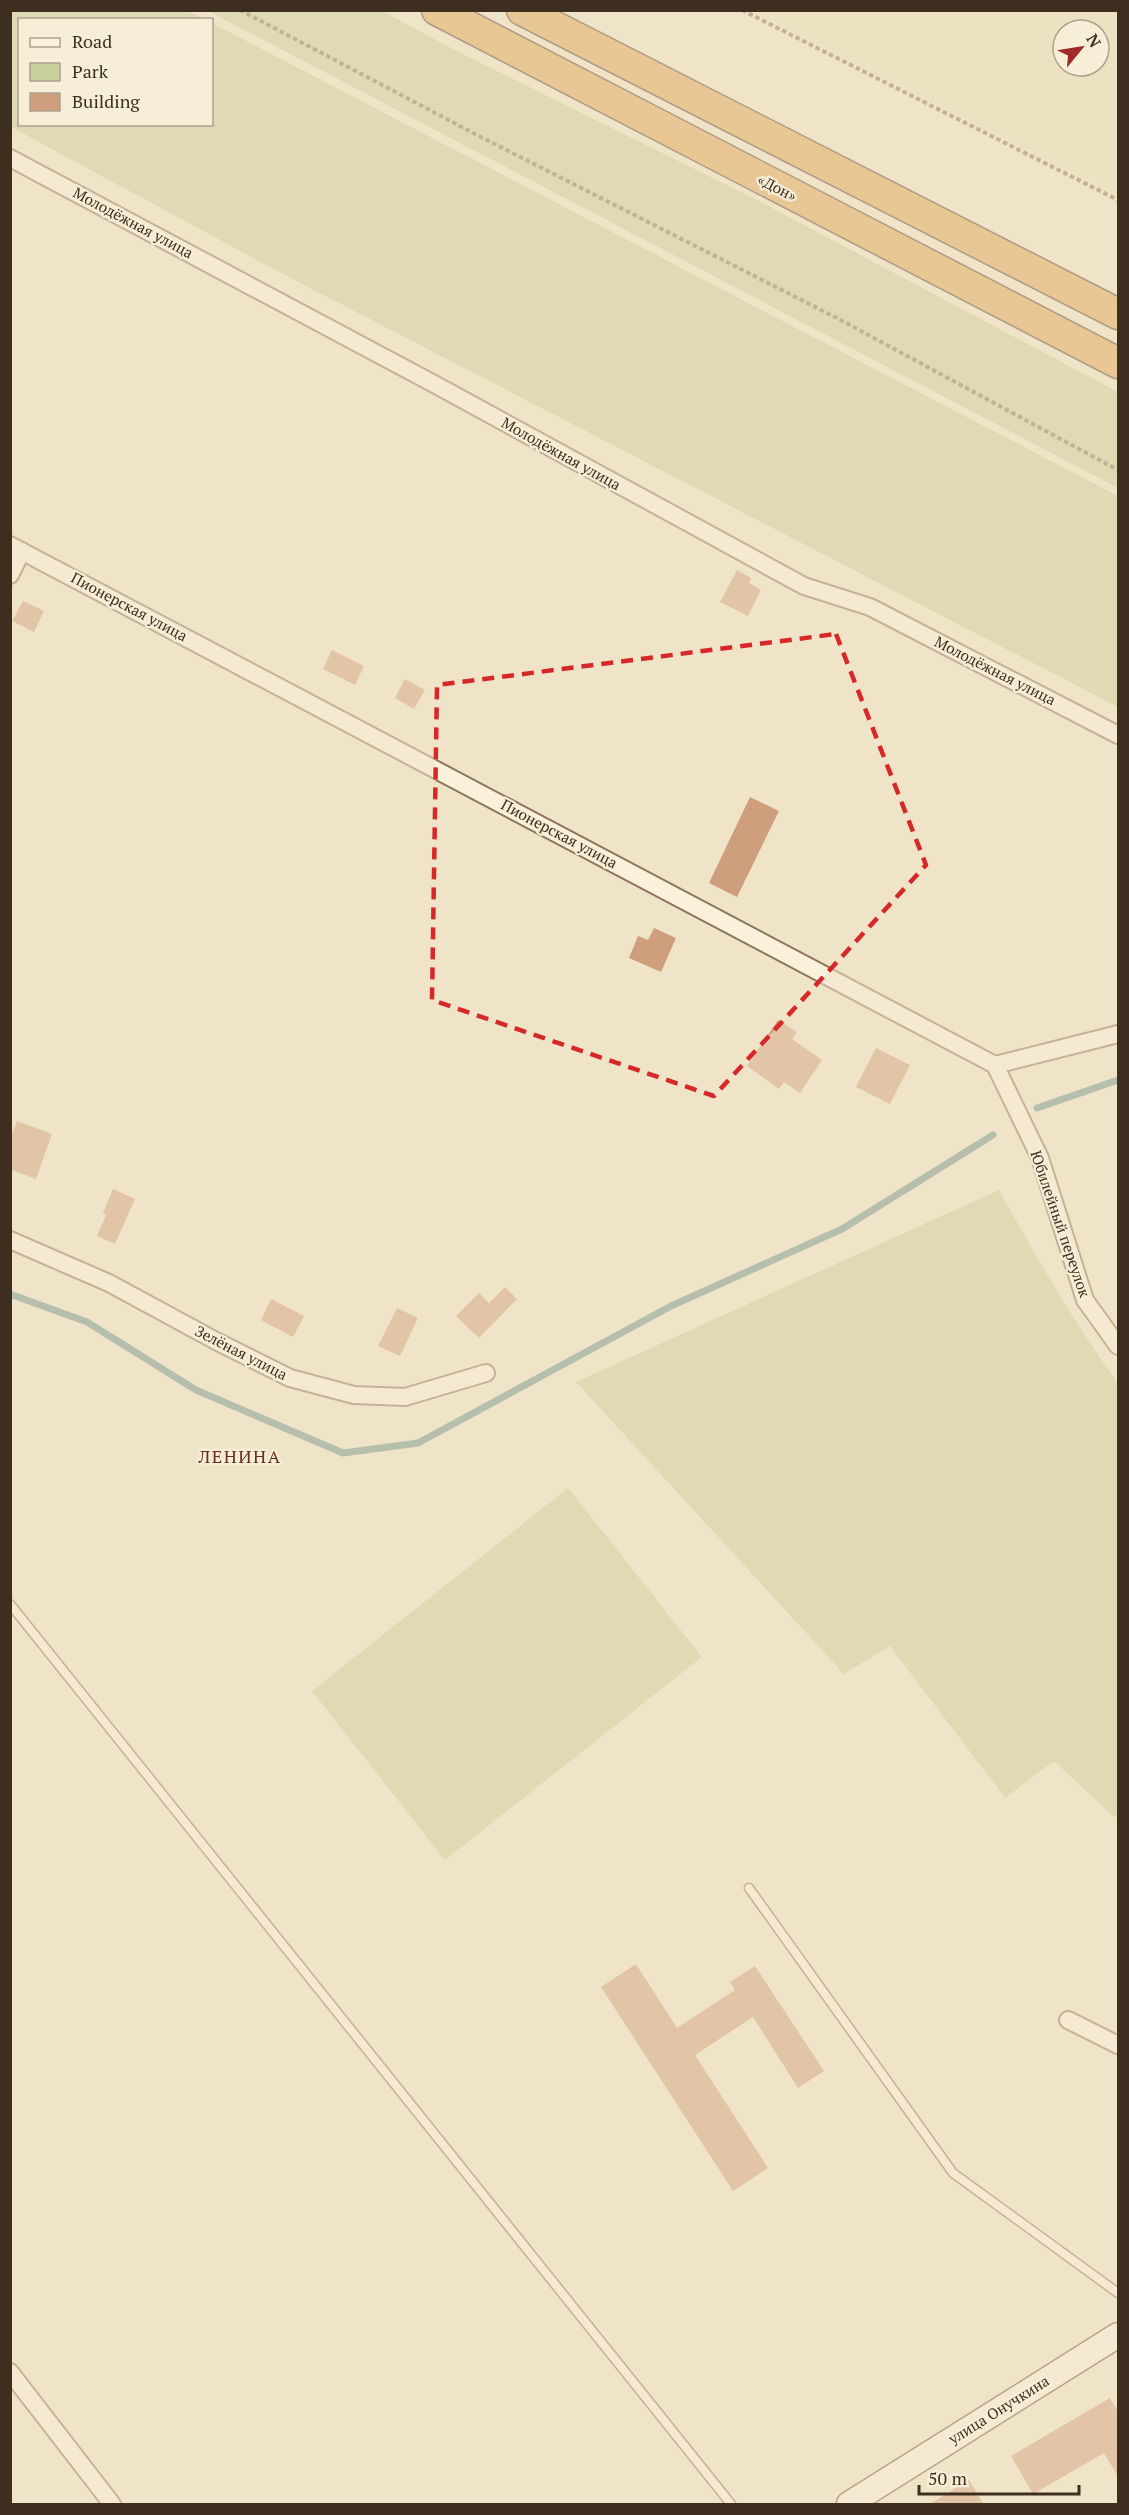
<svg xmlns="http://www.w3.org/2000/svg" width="1129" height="2515" font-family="'PT Serif',serif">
<rect width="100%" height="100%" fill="#f0e4c8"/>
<path fill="#e6deb5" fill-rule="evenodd" d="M752,11H1118V197ZM1063,30H1099V66H1063Z"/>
<path fill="#c9cf9b" d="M187,11L204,19L20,20V124H212V23L1118,496V707L281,273L11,127V11Z
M208,11H382L455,50L759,201L1118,392V488Z
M999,1190C1036,1256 1073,1322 1118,1383V1812L1115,1818L1054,1761L1005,1798L890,1646L844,1674L576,1382Z
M568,1488L702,1657L445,1860L312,1691Z"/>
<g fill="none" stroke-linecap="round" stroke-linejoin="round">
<path stroke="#6f938a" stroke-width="7" d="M1037,1108L1118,1080
M10,1294L87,1322L196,1390L343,1453L418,1443L671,1306L842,1229L993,1135"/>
</g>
<path fill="#cf9f7d" d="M737,570L751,578L749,583L761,590L748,616L720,602Z
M23,601L44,611L34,632L12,621Z
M332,650L364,666L355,685L323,669Z
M405,679L425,690L414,709L395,698Z
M750,797L779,811L737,897L709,883Z
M654,928L676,938L661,972L629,958L638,936L648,940Z
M778,1020L797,1032L792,1039L822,1060L800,1093L784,1082L779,1089L747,1066Z
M876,1048L910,1065L890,1104L856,1087Z
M17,1121L52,1134L36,1179L10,1169V1138Z
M113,1189L135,1199L115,1244L97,1236L106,1215L103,1213Z
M505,1287L517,1299L479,1338L456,1316L479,1293L489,1303Z
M271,1299L304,1316L293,1337L261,1320Z
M397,1308L418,1318L400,1356L378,1346Z
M636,1964L677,2028L735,1990L730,1982L755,1966L824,2071L798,2088L753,2017L695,2055L768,2168L733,2191L601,1987Z
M1110,2398L1119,2413V2478L1104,2453L1033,2494L1011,2456Z
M969,2480L984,2505H928Z"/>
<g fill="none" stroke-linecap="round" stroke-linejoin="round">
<g stroke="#8d765c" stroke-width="11">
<path id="lane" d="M10,1604L731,2504
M749,1888L953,2173L1118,2293"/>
</g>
<g stroke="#8d765c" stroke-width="20">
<path id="street" d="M10,158L436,385L804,586L870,607L1118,735
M10,545L995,1065L1118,1034
M10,575L22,551
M995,1065L1040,1158L1085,1300L1118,1346
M10,1240L109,1283L216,1341L290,1378L354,1395L405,1397L486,1373
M1068,2020L1118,2045
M10,2372L112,2504"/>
</g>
<g stroke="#6f573f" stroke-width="27">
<path id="secondary" d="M849,2504L1118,2335"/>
</g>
<g stroke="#5b4430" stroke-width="33">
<path id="highway" d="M437,10L1118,363
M522,10L1118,314"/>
</g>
<path stroke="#8d765c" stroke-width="4" stroke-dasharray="4.5 3" stroke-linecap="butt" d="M240,10L479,136L837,318L1118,470
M742,10L1118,200"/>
<use href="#lane" stroke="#faf1dc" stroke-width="8"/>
<use href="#street" stroke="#faf1dc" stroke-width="16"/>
<use href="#secondary" stroke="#faf1dc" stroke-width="24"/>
<use href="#highway" stroke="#e0a458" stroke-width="30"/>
</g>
<path d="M0 0H1129V2515H0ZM836,634L926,865L714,1096L432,1000L437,685Z" fill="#f0e4c8" fill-opacity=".55" fill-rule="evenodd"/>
<path fill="none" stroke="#d62828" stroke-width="4.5" stroke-dasharray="12 8" stroke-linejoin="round" d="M836,634L926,865L714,1096L432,1000L437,685Z"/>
<g text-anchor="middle" stroke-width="4.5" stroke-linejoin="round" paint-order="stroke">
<g font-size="15" fill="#3d2e20" stroke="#f7eed8">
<text transform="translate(777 188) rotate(27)" y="5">«Дон»</text>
<text transform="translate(133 223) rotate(28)" y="5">Молодёжная улица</text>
<text transform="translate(561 454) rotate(29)" y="5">Молодёжная улица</text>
<text transform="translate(129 607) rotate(28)" y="5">Пионерская улица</text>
<text transform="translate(995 671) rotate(27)" y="5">Молодёжная улица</text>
<text transform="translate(559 834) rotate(28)" y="5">Пионерская улица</text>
<text transform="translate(1060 1224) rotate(71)" y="5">Юбилейный переулок</text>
<text transform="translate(241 1353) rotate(27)" y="5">Зелёная улица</text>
<text transform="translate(999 2410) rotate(-32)" y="5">улица Онучкина</text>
</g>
<g font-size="18" letter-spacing="1.5" fill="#6b2e1e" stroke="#f7eed8">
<text x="240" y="1463">ЛЕНИНА</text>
</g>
</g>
<rect width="1129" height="2515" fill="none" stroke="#3d2e20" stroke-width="24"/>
<rect x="18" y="18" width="195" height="108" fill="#f7eed8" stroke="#ada18e" stroke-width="1.5"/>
<rect x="30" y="38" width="30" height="9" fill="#faf1dc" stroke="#ada18e" stroke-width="1.5"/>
<text x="72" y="48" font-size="18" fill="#3d2e20">Road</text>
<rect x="30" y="63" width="30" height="18" fill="#c9cf9b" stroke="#ada18e" stroke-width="1.5"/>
<text x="72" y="78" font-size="18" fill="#3d2e20">Park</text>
<rect x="30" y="93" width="30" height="18" fill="#cf9f7d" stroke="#ada18e" stroke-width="1.5"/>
<text x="72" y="108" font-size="18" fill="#3d2e20">Building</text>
<g transform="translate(1081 48) rotate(60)"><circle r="28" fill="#f7eed8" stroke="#ada18e" stroke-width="1.5"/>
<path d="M0-4.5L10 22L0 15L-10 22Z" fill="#9e2a2b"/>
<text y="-9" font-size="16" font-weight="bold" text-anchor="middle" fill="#3d2e20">N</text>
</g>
<path d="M919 2485v9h160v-9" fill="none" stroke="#3d2e20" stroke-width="3"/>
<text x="928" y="2485" font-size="18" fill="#3d2e20" stroke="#f7eed8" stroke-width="4.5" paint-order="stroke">50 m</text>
</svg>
